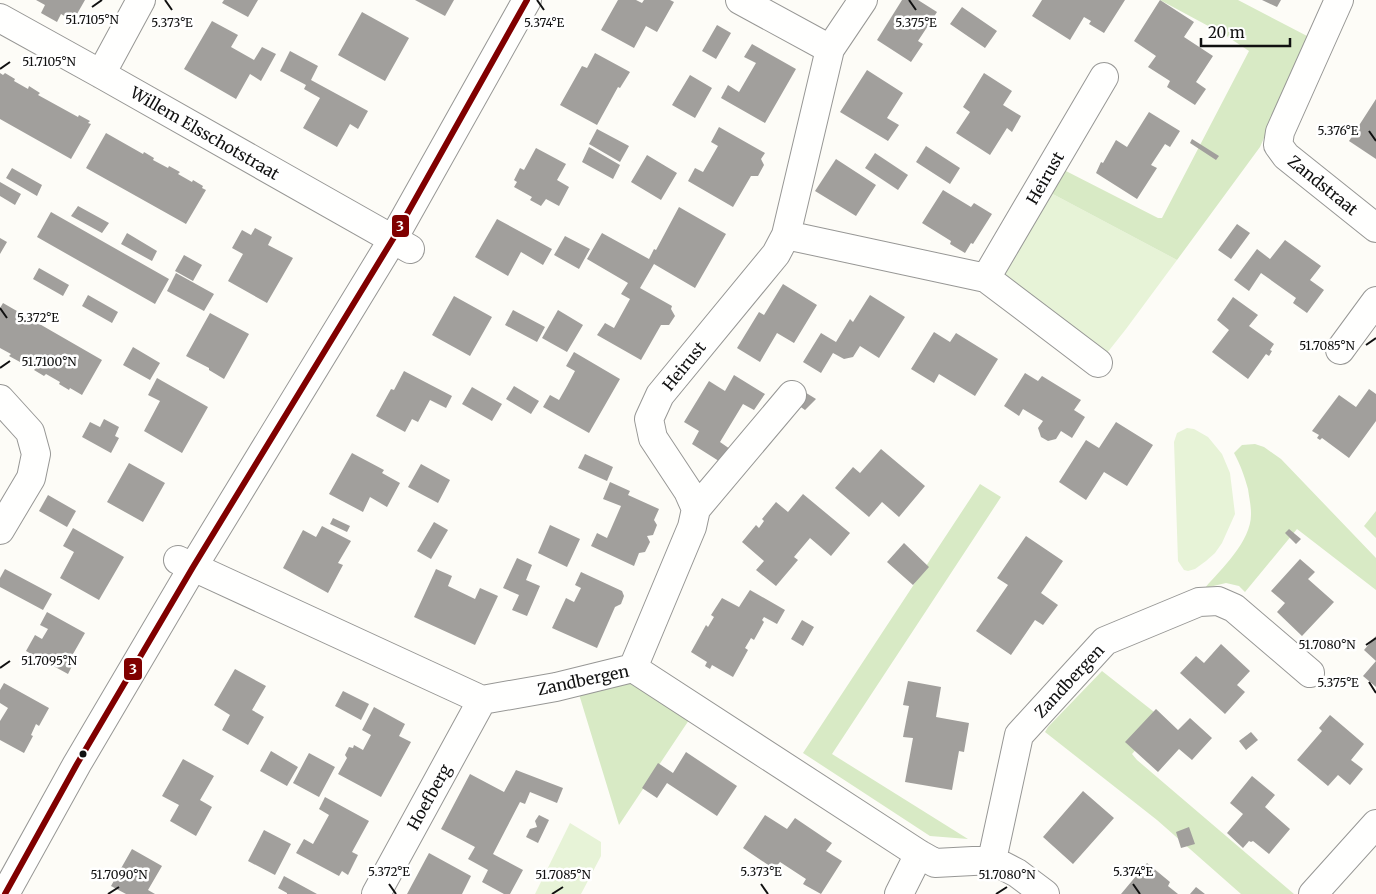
<svg xmlns="http://www.w3.org/2000/svg" width="1376" height="894" font-family="Merriweather,serif">
<rect width="100%" height="100%" fill="#fdfcf7"/>
<path fill="#e7f3d7" d="M1049,192L1177,260L1126,329L1107,353L1011,286L1003,275Z
M1187,428L1194,429L1208,437L1222,454L1230,473L1235,514L1222,543L1215,553L1206,561L1195,569L1188,571L1184,570L1178,561L1174,442L1177,433Z
M570,823L601,842V856L581,894H535Z"/>
<path fill="#d8eac5" d="M1160,0H1238L1309,37L1260,147L1177,260L1049,192L1062,169L1158,218H1162L1249,51L1225,35Z
M1255,444L1264,447L1281,459L1376,558V590L1297,529L1245,592L1239,586L1226,583L1205,588C1222,568 1252,541 1251,513C1251,505 1249,497 1248,489C1244,475 1241,466 1234,453L1242,445Z
M980,484L1001,497L832,754L968,839L930,836L803,753Z
M1376,511V538L1364,526Z
M1102,671L1163,719L1132,754L1137,760L1294,894H1241L1157,820L1045,732L1048,727Z
M629,683L647,691L691,717L619,825L578,691Z"/>
<path fill="#a19f9c" d="M36,0H85L73,21L61,14L57,22L41,13L45,5Z
M224,0H258L248,17L222,3Z
M415,0H454L445,16Z
M618,0H636L642,3L644,0H670L674,2L657,32L646,26L634,48L601,30Z
M902,0H918L937,12L918,41L923,44L911,62L877,40Z
M1042,0H1125L1104,33L1089,24L1091,21L1084,17L1070,40L1032,16Z
M1160,0L1194,22L1184,37L1213,56L1196,82L1206,89L1195,105L1167,87L1170,81L1148,67L1156,56L1134,41Z
M1262,0H1281L1277,7Z
M962,7L997,31L985,48L950,24Z
M362,12L409,38L385,81L338,55Z
M212,21L238,35L231,47L254,60L262,47L276,54L261,81L250,74L236,99L184,69Z
M717,25L731,33L716,59L702,51Z
M752,44L796,69L765,123L721,98L728,85L739,92L756,63L744,57Z
M290,51L318,66L311,80L368,111L358,129L350,124L337,147L303,128L320,98L304,89L306,85L280,71Z
M595,53L630,72L620,88L618,87L597,125L560,105L582,66L587,68Z
M867,70L903,93L887,118L899,125L888,141L840,112Z
M0,73L3,75L5,73L15,79L14,81L28,89L29,86L40,93L38,95L78,117L79,115L90,121L88,123L91,124L71,159L0,119Z
M984,73L1012,91L1003,105L1021,116L1012,132L1007,128L990,155L956,133L970,112L963,107Z
M690,75L712,88L695,118L672,105Z
M1376,99V159L1349,141Z
M1149,112L1180,131L1170,147L1165,144L1151,165L1157,168L1137,199L1096,173L1101,162L1103,163L1116,140L1127,147Z
M719,127L765,153L761,159L764,165L758,176H751L733,207L688,181L695,168L703,172L718,146L711,142Z
M597,129L629,146L620,162L589,144Z
M106,133L143,154L144,152L154,158L153,160L168,168L169,166L180,172L178,174L192,182L193,180L203,186L202,188L206,190L186,224L86,168Z
M1192,139L1219,156L1216,160L1190,143Z
M926,146L960,168L950,184L916,162Z
M589,147L620,165L613,179L582,162Z
M536,148L566,164L557,180L569,187L559,206L546,199L541,206L530,200L532,197L514,187L517,182L514,180L520,168L524,170Z
M875,153L908,175L898,190L865,168Z
M647,155L677,173L661,200L631,182Z
M836,159L876,185L856,216L815,191Z
M12,168L42,185L37,196L6,178Z
M0,182L21,194L15,205L0,196Z
M943,190L971,207L974,203L992,214L973,244L971,243L965,253L950,244L951,241L922,223Z
M78,206L109,223L102,233L71,216Z
M679,207L726,234L695,288L654,264L640,288L672,306L671,309L675,316L669,325H661L641,360L597,335L605,323L614,328L630,299L621,294L628,283L587,259L602,233L649,259L654,249L656,250Z
M51,212L169,279L155,304L37,237Z
M497,219L552,249L543,265L521,252L508,276L475,257Z
M1237,224L1250,233L1231,259L1218,250Z
M255,228L272,237L268,245L293,258L267,303L228,281L243,254L232,248L242,230L251,235Z
M127,233L157,251L152,261L121,244Z
M565,236L590,249L579,269L554,255Z
M0,238L7,242L0,254Z
M1285,240L1321,266L1310,280L1324,290L1307,313L1293,303L1296,298L1261,273L1249,291L1234,280L1257,249L1270,259Z
M184,255L202,265L193,281L175,271Z
M39,268L69,285L63,296L33,279Z
M176,273L214,294L204,311L167,291Z
M783,284L817,305L794,343L777,333L760,362L737,348L759,312L764,315Z
M88,295L118,312L112,323L82,306Z
M870,295L905,317L879,358L860,346L853,357L844,359L833,353L821,373L803,362L821,333L836,342L850,319L853,322Z
M454,296L492,317L470,356L432,335Z
M1233,297L1258,315L1249,326L1274,344L1270,350L1272,351L1269,356L1266,354L1248,379L1212,352L1229,330L1217,320Z
M3,303L102,360L82,395L70,388L69,390L59,384L60,382L46,374L44,376L34,370L36,368L21,360L20,362L9,356L11,354L0,348V308Z
M513,310L545,327L537,342L505,325Z
M558,310L583,325L567,352L542,338Z
M210,313L249,334L224,379L209,370V368L186,356Z
M934,332L950,342L956,333L998,359L975,396L939,374L934,383L911,369Z
M133,347L160,363L150,380L123,365Z
M574,352L620,379L589,433L543,407L550,395L559,400L567,386L575,371L566,366Z
M404,371L452,396L446,408L430,400L418,422L412,419L405,432L376,416L391,389L394,390Z
M1025,373L1038,381L1042,376L1081,400L1074,410L1085,417L1072,438L1061,431L1056,439L1048,441L1041,437L1038,428L1043,421L1023,409L1019,416L1004,406Z
M734,375L765,394L754,410L743,404L720,442L730,449L722,463L692,444L699,431L684,422L709,381L725,391Z
M157,378L208,407L182,453L144,431L160,401L148,395Z
M514,386L539,401L531,414L506,399Z
M472,387L502,404L492,421L462,404Z
M1369,389L1376,394V421L1349,458L1322,438L1320,440L1317,438L1319,435L1312,431L1339,395L1356,407Z
M803,391L816,399L805,410L795,403Z
M104,419L119,427L115,436L119,438L111,453L82,437L90,422L100,427Z
M1116,422L1153,445L1127,486L1104,472L1086,500L1059,482L1086,440L1099,448Z
M881,449L925,486L899,517L882,502L869,517L835,488L853,467L860,473Z
M352,453L384,470L382,473L400,483L387,507L370,497L363,512L329,494Z
M585,454L613,467L607,481L578,468Z
M129,463L165,483L143,522L107,502Z
M421,464L450,480L438,503L408,487Z
M610,482L630,491L628,495L659,509L654,520L657,525L653,535L647,536L650,542L645,552L639,553L634,566L591,546L597,533L607,538L621,506L603,499Z
M803,494L850,533L831,556L810,538L794,557L798,560L776,586L756,570L764,561L742,542L756,525L759,528L764,521L762,519L776,502L788,512Z
M48,495L76,511L67,527L39,511Z
M333,518L350,526L347,532L330,524Z
M434,522L448,530L431,559L417,551Z
M550,525L580,539L567,567L538,553Z
M322,526L351,541L338,563L343,565L328,593L283,568L303,530L316,537Z
M73,528L124,557L99,600L60,578L74,552L63,546Z
M1289,529L1301,539L1296,544L1285,533Z
M1026,536L1063,561L1041,593L1058,605L1043,625L1035,620L1011,655L976,631L1008,585L997,578Z
M904,543L929,567L913,585L887,562Z
M517,558L532,565L526,580L540,586L527,616L512,610L519,595L503,588Z
M1300,559L1315,572L1308,579L1334,602L1302,636L1277,612L1285,603L1271,591Z
M5,569L52,594L43,610L0,587V578Z
M436,569L452,576L448,586L475,599L480,588L498,596L475,645L414,617Z
M581,572L622,591L624,596L621,604L615,607L597,648L552,628L566,598L574,602L581,588L575,585Z
M750,590L785,610L777,624L764,617L762,620L764,622L754,640L751,638L745,648L748,650L733,677L712,665L710,669L705,666L707,662L691,652L706,625L708,627L714,617L711,615L722,598L739,607Z
M47,612L85,633L73,654L77,656L68,674L26,651L35,635L42,639L48,629L40,625Z
M802,620L814,627L803,646L791,639Z
M1376,636V661L1364,650Z
M1221,644L1250,671L1237,685L1245,692L1225,714L1180,673L1196,656L1204,663Z
M1376,661V687L1363,676Z
M235,669L266,686L252,710L264,717L248,745L222,730L230,715L214,705Z
M908,681L941,687L936,717L969,723L964,752L959,751L952,790L905,782L913,738L903,737L909,706L903,705Z
M4,683L49,708L39,726L36,724L31,735L33,736L24,753L0,740V721L8,708L0,703V690Z
M343,691L369,704L361,720L335,706Z
M374,707L405,724L399,736L411,742L381,797L338,774L347,758L345,755L349,747L353,748L354,745L363,750L371,735L362,730Z
M1156,709L1178,730L1190,718L1212,738L1192,760L1179,749L1158,772L1125,742Z
M1330,715L1364,744L1351,760L1363,769L1350,785L1338,775L1328,786L1297,760L1322,731L1319,728Z
M1251,732L1258,740L1246,750L1239,741Z
M271,751L298,767L287,786L260,771Z
M686,752L737,786L717,816L667,783L657,798L642,788L658,763L673,773Z
M309,753L335,767L319,797L293,783Z
M183,759L214,776L200,800L212,807L196,836L170,821L179,805L162,796Z
M516,770L563,788L557,803L530,792L525,804L520,802L493,854L523,870L510,894H504L482,882L488,870L468,859L475,847L441,829L470,774L504,792Z
M1252,776L1275,795L1265,807L1290,829L1269,854L1253,841L1251,842L1249,841L1243,848L1227,833L1243,814L1230,803Z
M1083,791L1114,818L1073,864L1043,837Z
M325,797L369,821L352,852L358,855L348,875L342,871L339,876L296,853L304,839L313,844L329,815L319,809Z
M539,815L549,820L538,843L526,837L530,829L537,827L535,821Z
M765,815L787,829L795,818L832,843L826,851L842,861L821,894L803,884L806,879L780,862L774,869L743,848Z
M1189,827L1195,844L1181,848L1176,832Z
M264,830L291,844L275,875L248,861Z
M132,849L162,866L148,890L155,894H126L111,886Z
M429,853L471,876L462,894H407Z
M1147,863L1170,882L1168,886L1178,894H1121Z
M284,876L317,894H287V893L278,888Z
M1196,887L1205,894H1190Z"/>
<g fill="none" stroke-linecap="round" stroke-linejoin="round">
<g stroke="#979795" stroke-width="30">
<path id="minor" d="M740,0L830,49
M1339,0L1280,132L1278,145L1286,156L1376,228
M0,18L101,74L410,249
M101,74L141,0
M786,235L986,278L1098,363
M986,278L1104,77
M1340,350L1376,301
M0,399L30,432L36,454L31,478L0,530
M696,509L792,395
M178,560L482,700L556,687L633,668L919,854L935,863L992,860L1017,873L1045,894
M633,668L692,527L696,509L688,491L653,438L649,419L660,395L776,254L786,235L830,49L863,0
M992,860L1019,735L1105,641L1199,602L1218,601L1234,608L1310,673
M5,894L77,764L193,567L393,239L527,0
M376,894L482,700
M899,894L919,854
M1313,894L1376,824"/>
</g>
<use href="#minor" stroke="#fffffe" stroke-width="28"/>
<g stroke="#fff" stroke-width="10">
<path id="bus-1" d="M5,894L77,764L193,567L393,239L527,0"/>
</g>
<use href="#bus-1" stroke="#800000" stroke-width="6"/>
</g>
<path fill="none" stroke="#111" stroke-width="2" d="M165,0L172,10M537,0L544,10M909,0L916,10M92,7L102,0M0,69L10,62M1369,131L1376,141M0,308L7,318M1366,345L1376,338M0,368L10,361M1366,645L1376,638M0,668L10,661M1369,682L1376,693M389,884L396,894M761,884L768,894M1133,884L1140,894M108,894L119,887M552,894L563,887M996,894L1007,887"/>
<circle fill="#111" stroke="#fff" stroke-width="2" cx="83" cy="754" r="4.5"/>
<g text-anchor="middle" stroke-width="5" stroke-linejoin="round" paint-order="stroke">
<g font-size="16" fill="#111" stroke="#fff">
<text transform="translate(205 133) rotate(30)" y="6">Willem Elsschotstraat</text>
<text transform="translate(1045 178) rotate(-60)" y="6">Heirust</text>
<text transform="translate(1323 185) rotate(39)" y="6">Zandstraat</text>
<text transform="translate(684 366) rotate(-51)" y="6">Heirust</text>
<text transform="translate(583 680) rotate(-12)" y="6">Zandbergen</text>
<text transform="translate(1069 681) rotate(-47)" y="6">Zandbergen</text>
<text transform="translate(429 797) rotate(-61)" y="6">Hoefberg</text>
</g>
</g>
<g font-size="12" text-anchor="middle" fill="#111" stroke="#fff" stroke-width="5" stroke-linejoin="round" paint-order="stroke">
<text x="92" y="24">51.7105°N</text>
<text x="172" y="27">5.373°E</text>
<text x="544" y="27">5.374°E</text>
<text x="916" y="27">5.375°E</text>
<text x="49" y="66">51.7105°N</text>
<text x="1338" y="135">5.376°E</text>
<text x="38" y="322">5.372°E</text>
<text x="1327" y="350">51.7085°N</text>
<text x="49" y="366">51.7100°N</text>
<text x="1327" y="649">51.7080°N</text>
<text x="49" y="665">51.7095°N</text>
<text x="1338" y="687">5.375°E</text>
<text x="389" y="876">5.372°E</text>
<text x="761" y="876">5.373°E</text>
<text x="1133" y="876">5.374°E</text>
<text x="119" y="879">51.7090°N</text>
<text x="563" y="879">51.7085°N</text>
<text x="1007" y="879">51.7080°N</text>
</g>
<g stroke="#fff" stroke-width="2">
<rect x="391" y="214" width="19" height="24" rx="5" fill="#800000"/>
<rect x="123" y="657" width="20" height="24" rx="5" fill="#800000"/>
</g>
<g font-size="14" text-anchor="middle" font-weight="bold" fill="#fff">
<text x="400" y="231">3</text>
<text x="133" y="674">3</text>
</g>
<path d="M1201 38v8h89v-8" fill="none" stroke="#111111" stroke-width="2.5"/>
<text x="1208" y="38" font-size="15" fill="#111111" stroke="#ffffff" stroke-width="4" paint-order="stroke">20 m</text>
</svg>
